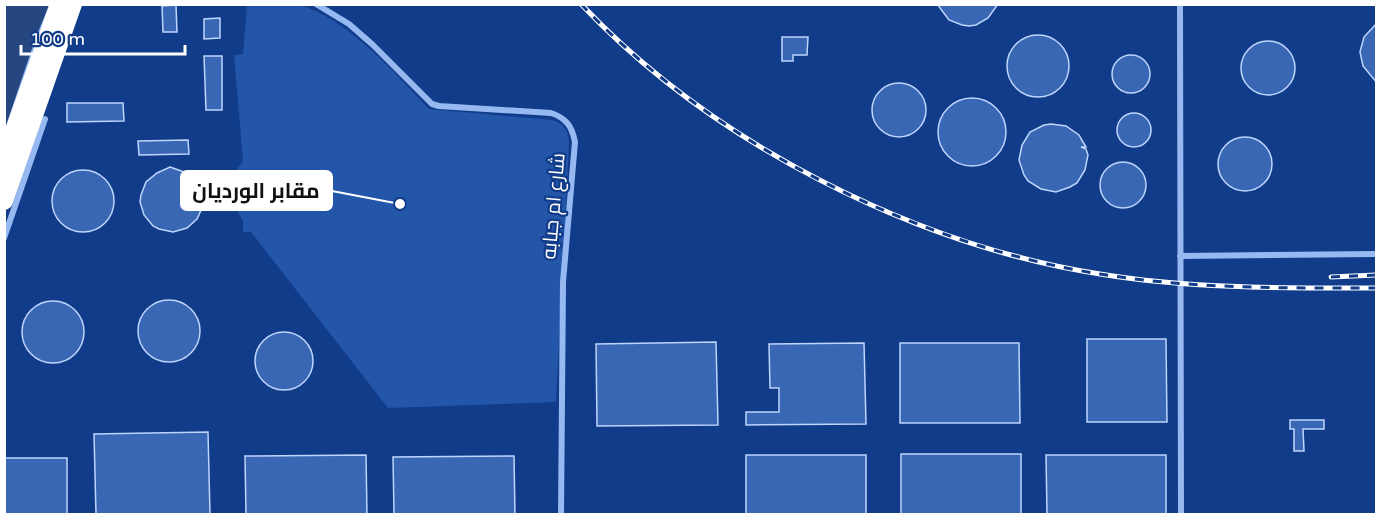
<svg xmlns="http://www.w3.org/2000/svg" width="1381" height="519" font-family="'Varela Round',Cairo,sans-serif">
<rect width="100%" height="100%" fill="#113c8a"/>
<path fill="#2355a9" d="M247,5C263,5 284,1 299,5C346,17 396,74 429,109L552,120C564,124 568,129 569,142L556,402L388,408L251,232H243V221L224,187L243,161L234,55L243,54Z"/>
<path fill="#264680" stroke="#89b2f5" stroke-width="1.5" d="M5,5H50L36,39L5,131Z"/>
<path fill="#3a67b4" stroke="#bed5fc" stroke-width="1.5" d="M937,4H998L988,18L976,25L969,26L962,25L949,20Z
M176,5L177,32H163L162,6Z
M220,18V38L204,39V19Z
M1377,23V83L1363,66L1360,52L1364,37Z
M1007 66a31 31 0 1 1 62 0a31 31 0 1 1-62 0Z
M782,37H808L807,55H793V61H782Z
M1241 68a27 27 0 1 1 54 0a27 27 0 1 1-54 0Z
M1112 74a19 19 0 1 1 38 0a19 19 0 1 1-38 0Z
M204,56H222V110H206Z
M872 110a27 27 0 1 1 54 0a27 27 0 1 1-54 0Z
M938 132a34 34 0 1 1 68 0a34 34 0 1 1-68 0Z
M67,103H123L124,121L67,122Z
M1117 130a17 17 0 1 1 34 0a17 17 0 1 1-34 0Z
M1051,124L1066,126L1079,135L1086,147H1081L1086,149L1088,155L1085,170L1077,183L1070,187L1056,192L1041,189L1028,181L1024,175L1019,160L1022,145L1030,132L1044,125Z
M1218 164a27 27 0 1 1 54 0a27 27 0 1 1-54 0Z
M188,140L189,154L139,155L138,141Z
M1100 185a23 23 0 1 1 46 0a23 23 0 1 1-46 0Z
M170,167L184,172L196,180L203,199V206L197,219L187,228L173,232L159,229L153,226L144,215L140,202L141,195L146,182L157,173Z
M52 201a31 31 0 1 1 62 0a31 31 0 1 1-62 0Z
M138 331a31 31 0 1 1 62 0a31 31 0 1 1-62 0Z
M22 332a31 31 0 1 1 62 0a31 31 0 1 1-62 0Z
M255 361a29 29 0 1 1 58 0a29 29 0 1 1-58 0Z
M1087,339H1166L1167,422H1087Z
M716,342L718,425L597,426L596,344Z
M864,343L866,424L746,425V412H779V388H770L769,344Z
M900,343H1019L1020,423H900Z
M1290,420H1324V429H1303L1304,451H1294V429H1290Z
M208,432L210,514H96L94,434Z
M901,454H1021V514H901Z
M366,455L367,514H246L245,456Z
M746,455H866V514H746Z
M1046,455H1166V514H1047Z
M514,456L515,514H394L393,457Z
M4,458H67V514H4Z"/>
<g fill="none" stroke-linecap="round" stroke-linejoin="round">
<path stroke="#97b9f1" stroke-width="6" d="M316,4L349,24L373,45L432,104L439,106L551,113C566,118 572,126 575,142L563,282L561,514
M1180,4L1181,514
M4,238L45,119
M1180,256L1376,254"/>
<path stroke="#fff" stroke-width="18" d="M4,159L59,4
M4,201L73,4"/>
<g stroke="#fff" stroke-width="5">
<path id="rail" d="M581,4C711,142 914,245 1100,274C1192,289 1284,288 1376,288
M1331,277L1376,275"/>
</g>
<use href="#rail" stroke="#113c8a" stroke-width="3" stroke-dasharray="9" stroke-linecap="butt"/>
</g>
<g text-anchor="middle" stroke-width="4.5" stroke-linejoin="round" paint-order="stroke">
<g font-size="20" fill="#fff" stroke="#113c8a">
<text transform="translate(553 206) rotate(-85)" y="7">شارع ام جبابه</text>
</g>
</g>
<path fill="none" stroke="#fff" stroke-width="2" d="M400 204L332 191"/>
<circle fill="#fff" stroke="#113c8a" stroke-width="2" cx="400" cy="204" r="6"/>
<rect fill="#fff" stroke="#fff" stroke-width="2" x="181" y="171" width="151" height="39" rx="6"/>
<g font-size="21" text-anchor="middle" font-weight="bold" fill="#111">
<text x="256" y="198">مقابر الورديان</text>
</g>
<rect width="1381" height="519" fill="none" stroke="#ffffff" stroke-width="12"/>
<path d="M21 45v9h164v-9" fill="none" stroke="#ffffff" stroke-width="3"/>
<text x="30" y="45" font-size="18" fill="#ffffff" stroke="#113c8a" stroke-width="4.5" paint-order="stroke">100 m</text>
</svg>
